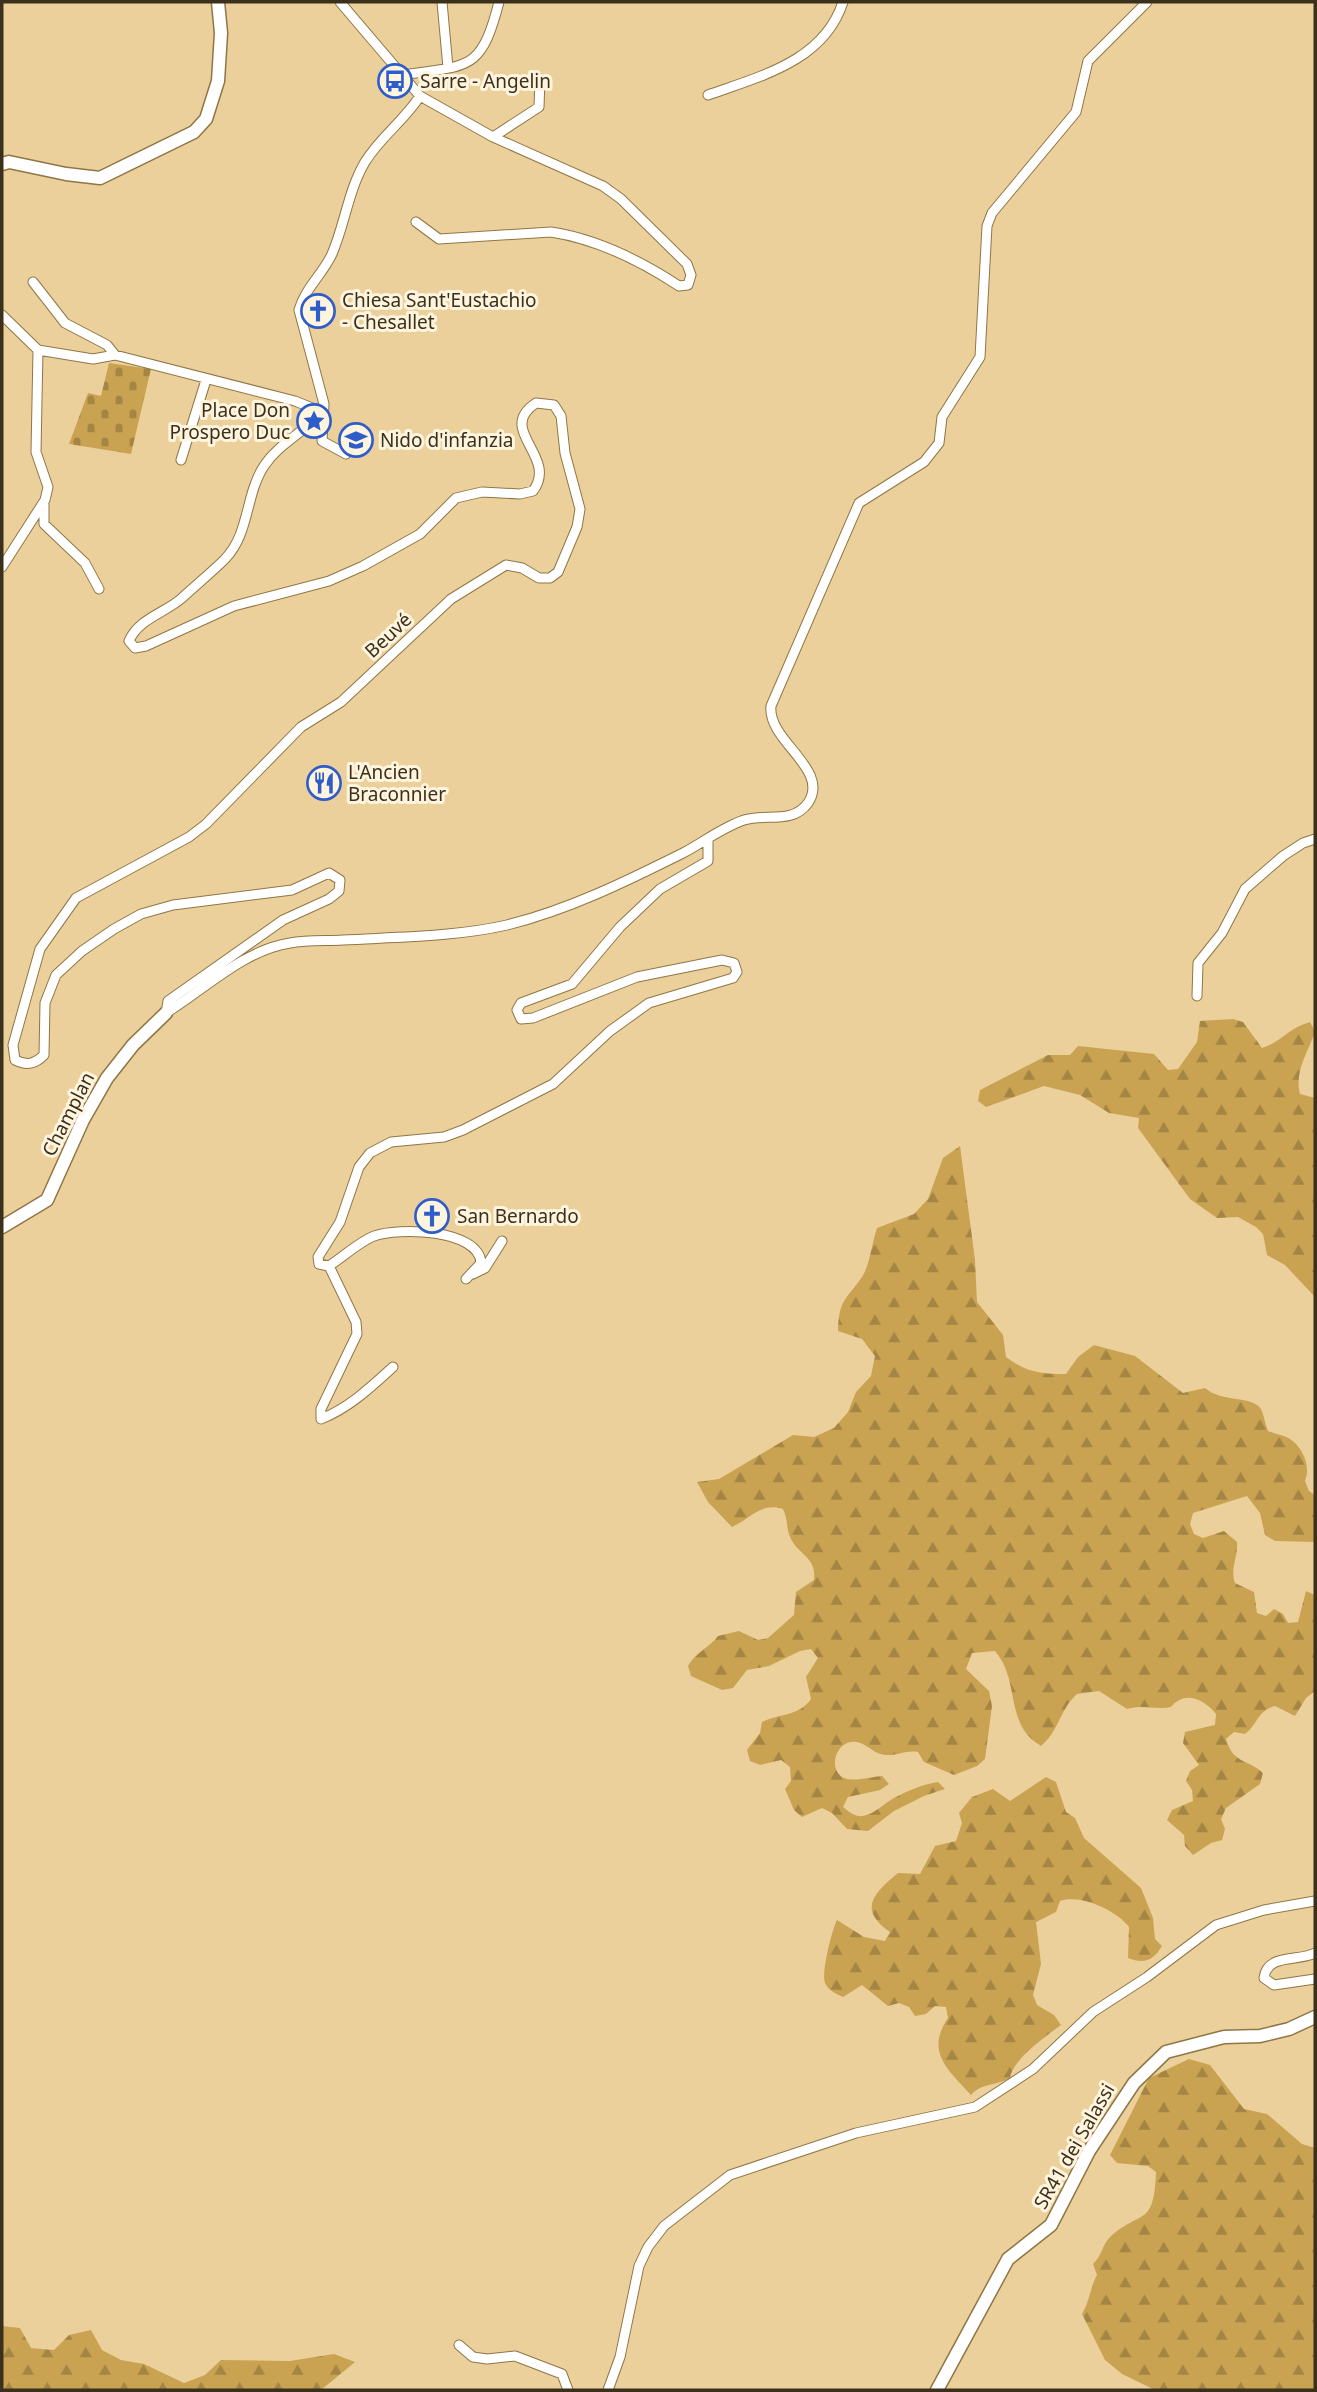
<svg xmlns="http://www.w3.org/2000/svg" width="1317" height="2392" font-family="'Noto Sans',sans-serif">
<defs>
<pattern id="forest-firs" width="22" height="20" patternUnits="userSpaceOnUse" patternTransform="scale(1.75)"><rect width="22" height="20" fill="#c9a352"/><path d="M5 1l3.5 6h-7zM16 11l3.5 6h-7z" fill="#a48543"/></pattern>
<pattern id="cemetery-stones" width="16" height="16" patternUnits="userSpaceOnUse" patternTransform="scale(1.75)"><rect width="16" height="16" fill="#c9a352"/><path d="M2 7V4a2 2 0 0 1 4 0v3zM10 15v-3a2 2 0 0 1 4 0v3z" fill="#a48543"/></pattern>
</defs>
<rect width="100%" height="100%" fill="#ecd09b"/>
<path fill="url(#forest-firs)" d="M1233,1019L1243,1022L1262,1048C1280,1043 1288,1028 1310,1022L1315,1032C1308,1052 1294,1072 1300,1094L1315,1098V1297L1285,1265L1267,1255L1263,1234L1256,1227L1238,1217L1217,1218L1190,1199L1138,1128L1139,1118L1109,1113L1080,1095L1044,1086L986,1107L978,1101L980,1090L1048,1055H1070L1078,1046L1154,1054L1168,1070L1178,1069L1197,1042L1200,1021Z
M960,1146L975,1260L977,1302L1003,1335L1006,1357C1026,1372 1041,1374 1066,1374L1078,1357L1094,1345L1135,1356L1183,1393L1205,1388C1222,1403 1252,1395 1261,1409C1264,1415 1265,1424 1268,1431C1275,1434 1284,1435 1290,1439C1303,1448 1311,1466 1305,1481L1309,1491L1315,1495V1542L1275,1541L1265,1535L1260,1513L1247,1496L1193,1513L1190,1524L1194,1534L1203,1538L1224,1531L1237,1542C1238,1557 1230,1569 1235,1583L1254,1592L1257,1613L1266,1616L1274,1609L1283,1614L1288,1623L1298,1622L1306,1591L1315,1595V1691L1306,1698L1295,1716L1275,1706C1257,1711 1258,1724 1245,1734L1234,1732L1226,1739C1233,1764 1248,1759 1263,1773L1260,1784L1226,1808L1221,1819L1225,1829L1222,1840L1211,1843L1193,1855L1185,1846L1184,1835L1167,1820L1172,1810L1193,1801L1192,1790L1186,1781L1190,1771L1199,1765L1183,1743L1185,1732L1215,1725L1216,1714C1204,1699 1185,1690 1171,1707C1156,1710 1143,1704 1127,1709L1099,1691L1077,1694C1060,1709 1059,1731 1041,1746C1004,1725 1021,1681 995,1651L972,1653L966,1669L989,1691L992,1706L985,1759L977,1766L954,1775L924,1762L918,1752C906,1750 897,1756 886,1755C873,1755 865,1740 851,1742C835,1744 828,1770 844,1778C854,1782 871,1777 882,1776L889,1784L880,1790L848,1797L843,1807C849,1812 855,1817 863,1816C875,1814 885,1802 896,1797C909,1790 924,1784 938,1782L945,1789L924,1796L894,1811L868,1831L847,1829L832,1813L822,1808L802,1817L794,1810L785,1789L791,1781L790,1767L781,1760L760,1765L750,1761L747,1750L760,1733L762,1722C780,1713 798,1717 811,1699L806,1677L818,1658L811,1649L800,1651L769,1666L747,1670L733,1688L722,1690L691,1676L688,1666C696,1652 709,1648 718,1636L739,1631L758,1640L768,1638L794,1615L796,1592L814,1580C817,1557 798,1555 790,1537C786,1527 788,1519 783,1509C761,1502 750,1519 732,1527L708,1502L697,1482L719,1479L793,1435L814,1437L834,1428L848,1412L856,1392L871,1376L875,1356L862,1339L838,1331C839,1299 846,1300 862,1277C870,1265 872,1242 877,1228L914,1214L928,1199L943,1158Z
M1046,1777L1056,1782L1066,1812L1075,1818L1084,1838L1141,1888L1153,1918L1155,1939L1162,1946C1153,1961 1144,1964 1128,1958L1129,1927C1116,1910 1080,1894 1060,1901L1056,1912L1036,1922L1041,1964L1033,1995L1037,2005L1054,2015L1061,2025C1046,2036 1012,2060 1010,2078C996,2086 981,2083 971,2095C948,2070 925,2052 948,2018L946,2007L935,2006L926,2014L915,2016L909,2007L899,2003L888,2006L862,1985L843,1997C836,1994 828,1990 825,1983C821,1973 832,1930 837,1920L864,1937L885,1941L890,1932C857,1909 874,1893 898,1873L920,1874L935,1846L956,1841L962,1823L959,1813L972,1797L993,1789L1010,1801Z
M1189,2059L1210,2065L1244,2109L1267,2114L1302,2144L1315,2148V2390H1155L1122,2374L1105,2360L1082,2314C1090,2300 1090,2288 1097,2275L1093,2264C1102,2256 1102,2245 1110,2237C1141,2209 1154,2228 1156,2172L1148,2166L1117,2163L1110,2155L1149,2078Z
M2,2326L20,2328L31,2348L54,2350L69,2335L91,2330L102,2350L121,2360L144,2364L184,2383L205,2375L221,2360L290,2361L334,2354L355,2362L321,2390H2Z"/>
<path fill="url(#cemetery-stones)" d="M109,363L151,369L131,454L69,444L88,393L101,396Z"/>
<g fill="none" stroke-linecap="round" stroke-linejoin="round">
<g stroke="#8f7644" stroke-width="11">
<path id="street" d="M340,2L420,96L493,137L603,186L621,199L687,264L691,275L688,285L679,286C641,261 597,239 551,232L439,239L416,222
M442,2L448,68
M403,75C469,65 481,72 499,2
M708,95C761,76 824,61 843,2
M493,137L539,107L540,79
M33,282L65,323L107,345L115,355
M2,315L38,350L93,359L115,355L295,401L322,412C305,432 279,443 264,466C245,495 250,533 225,559C212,572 196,585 182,598C165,613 138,619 129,641L135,648L146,646L234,606L329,581L363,566L420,534L456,498L482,492L520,494L533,491C559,456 495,430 536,403L554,405L561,416L565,453L580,509L577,527L558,572L550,578H539L522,568L506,565L451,599L341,702L301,727L206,824L189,837L76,898L40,949L13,1045L15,1060C27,1066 35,1064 44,1055L45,1003L56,975L82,951L114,929L141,914L173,905L292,890L329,873L340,880L339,891L329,899L283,920L168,1001L166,1013
M346,454L322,441L324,404L299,310C305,288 323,274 332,254C345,224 348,191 365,162C381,136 404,121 420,96
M181,460L206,380
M44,505V524L85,563L99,589
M2,567L45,500L48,487L36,452L38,350
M1197,996L1198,963L1222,933L1245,889L1283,856L1303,843L1315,839
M166,1013C205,989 244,950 290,943C307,940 326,941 343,940C397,937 454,937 507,925C568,910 627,881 683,853C702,843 723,827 744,820C765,813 792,825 808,803C831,769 767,741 771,706L859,503L924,462L939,443L942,417L980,357L987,226L992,213L1076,112L1088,61L1147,2
M329,1266C343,1257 359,1242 374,1236C398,1227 479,1229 481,1263L466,1279
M473,1274L485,1268L502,1241
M393,1367C371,1387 349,1408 321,1419V1409L357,1334L356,1322L329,1266L319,1264L318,1257L340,1222L359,1167L370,1153L391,1142L444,1137L463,1130L553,1084L610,1031L649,1003L733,978L737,972L734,963L722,960L637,977L533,1018L521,1019L517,1010L521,1003L572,984L620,927L660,889L708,861V840
M1315,1953C1298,1962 1267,1953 1264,1978L1274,1985L1315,1979
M459,2345L473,2357L487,2359L515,2356L562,2374L568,2390
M608,2390L620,2357L639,2266L648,2247L664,2226L730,2175L856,2133L975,2107L1033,2069L1093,2012L1147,1977L1216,1925L1264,1910L1315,1901"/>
</g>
<g stroke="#8f7644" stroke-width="15">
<path id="secondary" d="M2,164L9,162L66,174L100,178L194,132L206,119L218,81L221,33L218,2
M2,1227L47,1200L83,1120L107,1078L133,1045L166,1013
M937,2390L1008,2259L1051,2225L1089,2151L1134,2083L1166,2052L1224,2037L1260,2036L1289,2029L1315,2017"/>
</g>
<use href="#street" stroke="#fff" stroke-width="9"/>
<use href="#secondary" stroke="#fff" stroke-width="12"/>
</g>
<defs>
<g id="bus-ring" transform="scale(1.75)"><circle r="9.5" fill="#fff4de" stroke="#2e5ccb" stroke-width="1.5"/><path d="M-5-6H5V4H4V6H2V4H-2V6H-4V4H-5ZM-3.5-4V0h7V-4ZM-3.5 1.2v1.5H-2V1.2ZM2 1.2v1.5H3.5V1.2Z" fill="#2e5ccb"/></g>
<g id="church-ring" transform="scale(1.75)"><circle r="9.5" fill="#fff4de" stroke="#2e5ccb" stroke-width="1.5"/><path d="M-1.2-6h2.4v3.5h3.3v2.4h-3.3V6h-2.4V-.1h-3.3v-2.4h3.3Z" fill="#2e5ccb"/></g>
<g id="sight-ring" transform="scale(1.75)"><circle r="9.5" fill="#fff4de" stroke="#2e5ccb" stroke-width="1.5"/><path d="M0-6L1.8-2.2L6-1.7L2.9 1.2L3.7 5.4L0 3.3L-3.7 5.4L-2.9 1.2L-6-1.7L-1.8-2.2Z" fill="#2e5ccb"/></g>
<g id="school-ring" transform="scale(1.75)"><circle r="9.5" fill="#fff4de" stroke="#2e5ccb" stroke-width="1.5"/><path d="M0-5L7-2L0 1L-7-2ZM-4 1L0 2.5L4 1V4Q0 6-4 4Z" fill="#2e5ccb"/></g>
<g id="restaurant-ring" transform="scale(1.75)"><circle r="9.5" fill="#fff4de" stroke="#2e5ccb" stroke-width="1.5"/><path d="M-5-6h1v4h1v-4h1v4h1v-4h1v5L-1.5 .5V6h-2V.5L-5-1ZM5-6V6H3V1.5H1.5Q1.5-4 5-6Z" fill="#2e5ccb"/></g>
</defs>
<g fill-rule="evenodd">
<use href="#bus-ring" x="395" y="81"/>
<use href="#church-ring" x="318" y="311"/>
<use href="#sight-ring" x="314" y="421"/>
<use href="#school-ring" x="356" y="440"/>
<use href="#restaurant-ring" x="324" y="783"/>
<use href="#church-ring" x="432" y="1216"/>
</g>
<g text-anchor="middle" stroke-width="6" stroke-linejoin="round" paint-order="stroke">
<g font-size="19" fill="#3b301b" stroke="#fff4de" text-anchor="start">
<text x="420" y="88">Sarre - Angelin</text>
<text x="342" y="307">Chiesa Sant'Eustachio<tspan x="342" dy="22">- Chesallet</tspan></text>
<text x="290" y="417" text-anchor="end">Place Don<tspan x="290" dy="22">Prospero Duc</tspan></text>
<text x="380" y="447">Nido d'infanzia</text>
<text x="348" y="779">L'Ancien<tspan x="348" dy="22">Braconnier</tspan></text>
<text x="457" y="1223">San Bernardo</text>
</g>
<g font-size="19" fill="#3b301b" stroke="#fff4de">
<text transform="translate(388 635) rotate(-43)" y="7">Beuvé</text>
<text transform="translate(68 1114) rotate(-63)" y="7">Champlan</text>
<text transform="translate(1074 2146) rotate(-60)" y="7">SR41 dei Salassi</text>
</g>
</g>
<rect width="1317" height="2392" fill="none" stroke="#3b301b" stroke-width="7"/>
</svg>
